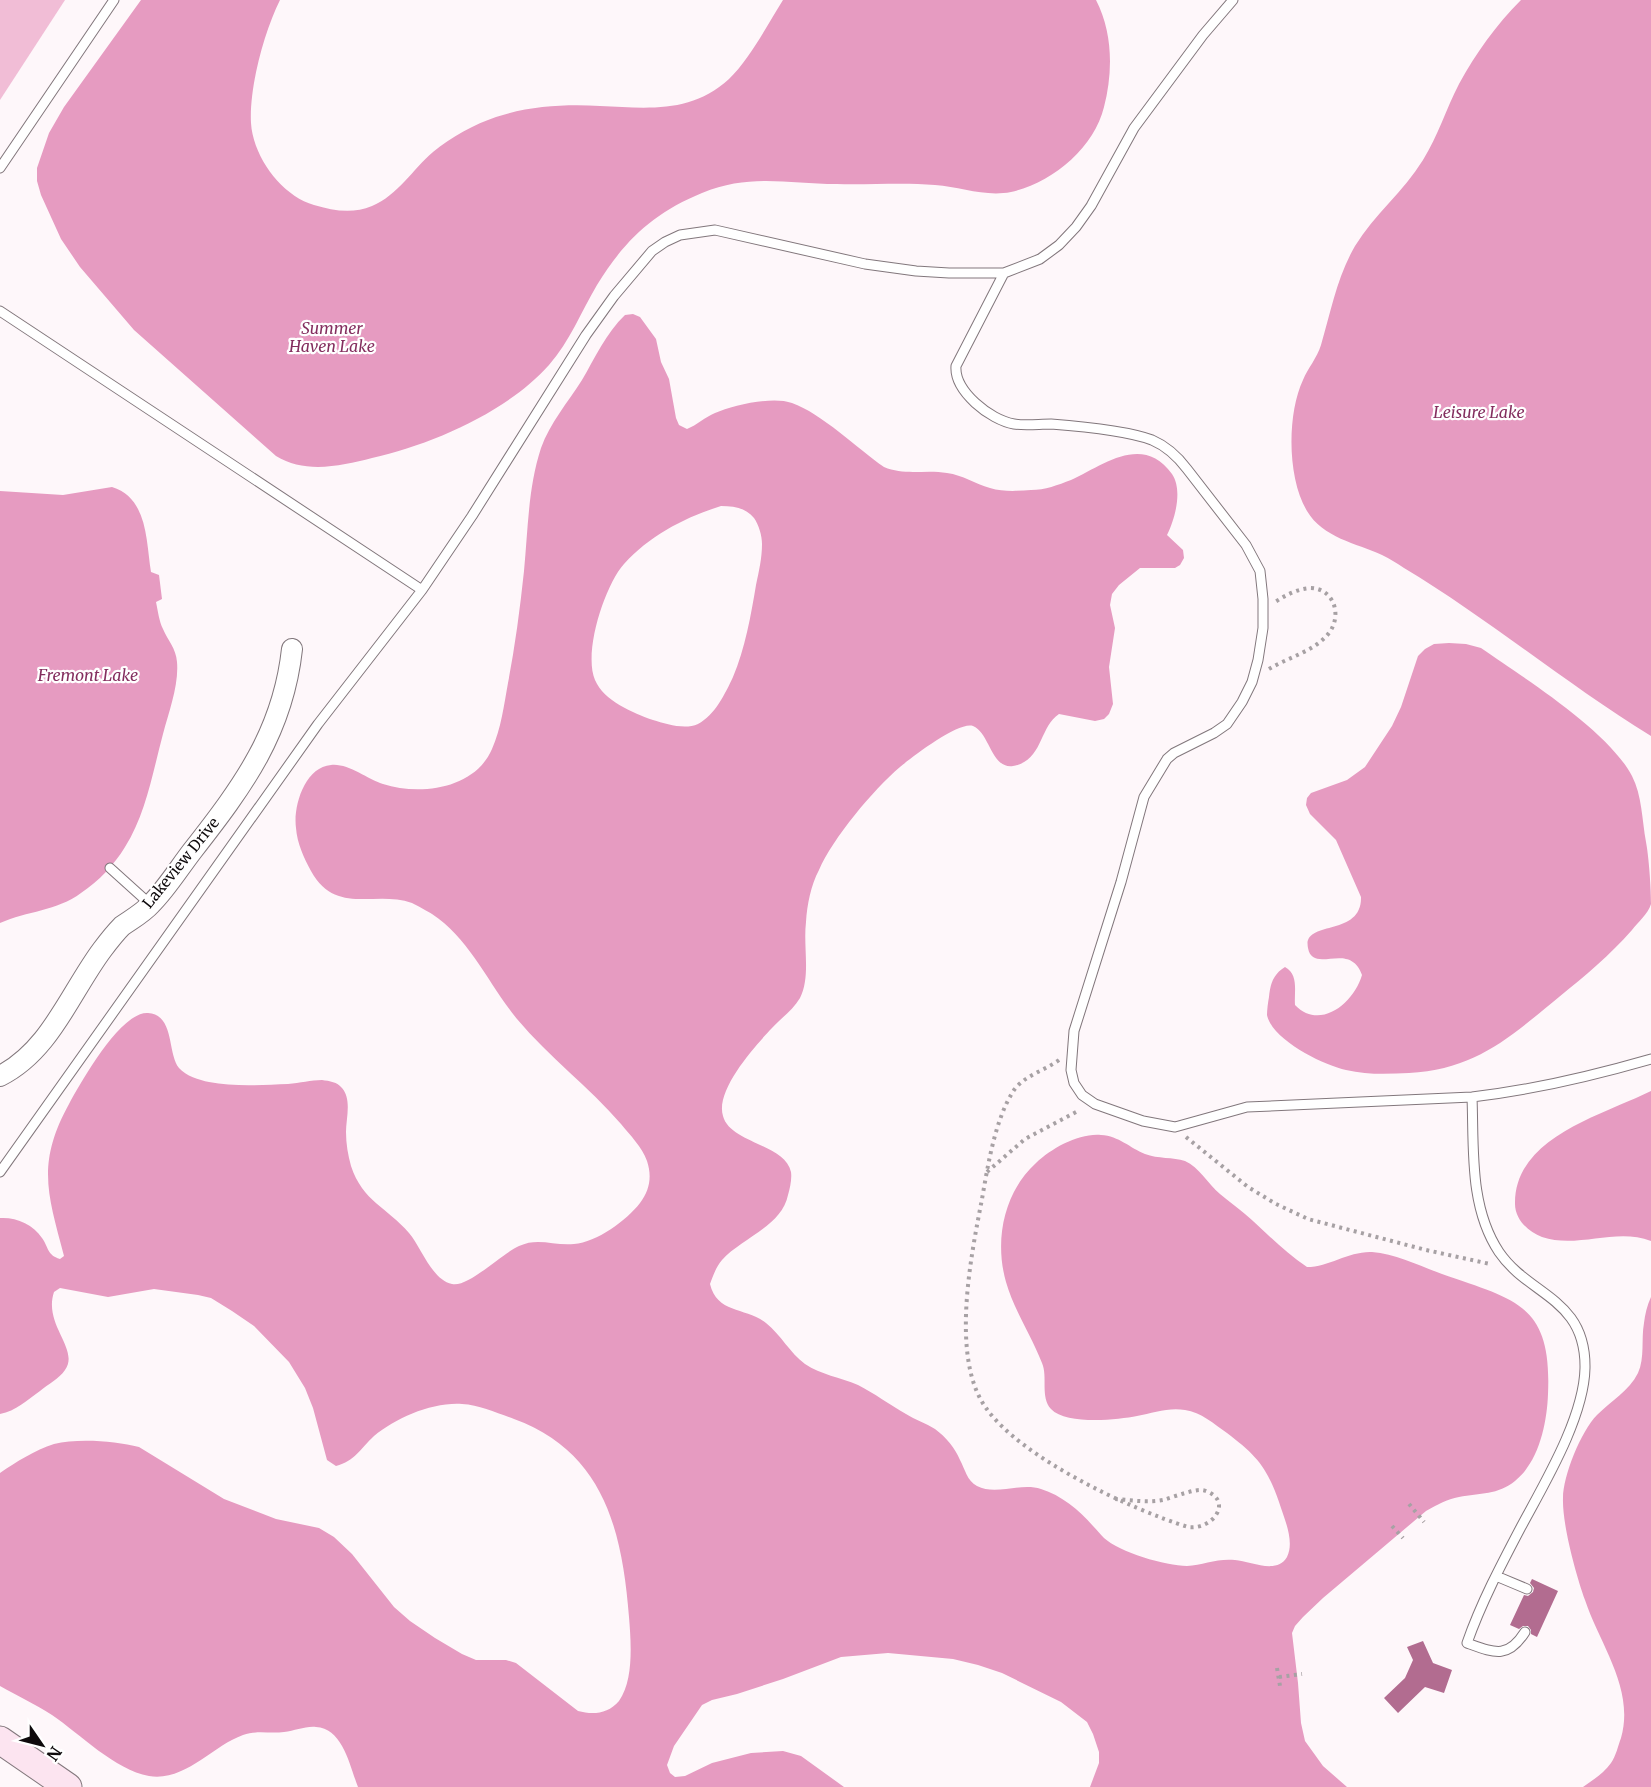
<svg xmlns="http://www.w3.org/2000/svg" width="1651" height="1787" font-family="Merriweather,serif">
<rect width="100%" height="100%" fill="#fef7fa"/>
<path fill="#f1bdd6" d="M0,0H65L0,100Z"/>
<path fill="#e69bc1" fill-rule="evenodd" d="M141,0H280C264,32 249,88 251,123C253,157 282,196 314,205C334,211 353,214 372,206C398,195 413,169 433,152C451,137 475,124 496,117C529,106 566,104 600,106C647,108 691,114 729,79C749,60 768,24 783,0H1096C1113,33 1113,72 1104,107C1094,148 1052,183 1011,192C985,197 961,187 935,185C903,182 869,185 837,184C787,184 751,173 702,193C653,213 624,241 597,285C581,312 570,341 549,365C507,412 433,444 372,458C341,466 305,474 276,456L134,330L80,267L61,239L41,195L37,181V168L49,133L64,107Z
M1521,0H1651V736C1566,684 1489,619 1404,568C1397,563 1390,559 1382,555C1356,543 1323,538 1307,511C1287,478 1287,414 1303,380C1308,368 1317,358 1321,345C1331,311 1337,277 1355,246C1374,215 1404,191 1423,160C1438,136 1446,109 1459,84C1476,53 1496,25 1521,0Z
M633,314L640,317L656,339L661,362L669,379L676,418L679,425L687,429C697,425 705,417 715,413C733,405 773,396 792,403C821,413 858,449 884,467C905,476 926,469 947,473C963,475 975,484 990,488C1003,492 1018,491 1031,490C1045,490 1058,485 1071,480C1103,465 1143,433 1172,474C1183,490 1175,519 1167,535L1183,550L1184,558L1180,565L1175,568H1140L1119,585L1112,594L1110,605L1115,628L1109,667L1113,704L1109,714L1104,719L1095,721L1059,714C1039,727 1043,761 1013,766C991,769 990,733 973,726C959,721 912,757 900,767C873,790 833,838 819,870C811,885 807,905 806,922C803,947 811,976 800,998C793,1010 781,1018 772,1028C755,1046 715,1090 723,1116C730,1143 785,1144 791,1172C792,1179 790,1188 788,1195C782,1226 742,1238 722,1260C716,1267 713,1276 710,1284C717,1314 746,1307 766,1323C781,1335 790,1353 805,1364C821,1375 840,1377 858,1385C874,1393 890,1405 906,1414C915,1420 926,1423 935,1429C946,1437 955,1448 960,1460C965,1469 967,1481 977,1486C996,1496 1021,1482 1041,1489C1061,1495 1079,1510 1093,1526C1097,1530 1100,1534 1104,1538C1119,1552 1166,1566 1187,1566C1203,1565 1218,1558 1235,1560C1250,1561 1277,1575 1287,1557C1295,1541 1284,1518 1279,1502C1267,1467 1256,1455 1227,1433C1214,1424 1201,1412 1185,1410C1169,1407 1153,1413 1137,1416C1117,1420 1066,1425 1051,1409C1040,1397 1048,1377 1042,1363C1031,1335 1014,1310 1006,1282C994,1240 1004,1192 1036,1163C1052,1148 1079,1133 1101,1135C1119,1136 1130,1148 1145,1154C1158,1159 1173,1157 1185,1161C1199,1167 1208,1184 1220,1194C1228,1201 1237,1207 1245,1214C1266,1232 1284,1252 1307,1267C1329,1267 1349,1251 1372,1252C1396,1254 1420,1266 1442,1274C1516,1300 1552,1304 1548,1394C1547,1423 1539,1462 1515,1481C1498,1495 1480,1493 1459,1497C1447,1499 1437,1505 1426,1511L1323,1598L1303,1617L1295,1626L1292,1633L1298,1683L1301,1723L1305,1741L1323,1766L1347,1787H1090L1099,1763V1752L1093,1734L1087,1722L1061,1702L1002,1673L978,1665L953,1659L888,1653L841,1657L783,1679L737,1694L712,1700L702,1705L674,1746L667,1765L670,1773L675,1777L685,1776L712,1763L751,1753L783,1751L801,1756L844,1787H358C350,1767 343,1728 316,1727C305,1726 295,1731 284,1732C270,1734 257,1730 243,1735C212,1746 185,1782 149,1776C115,1770 80,1734 52,1715C35,1704 18,1696 0,1686V1473C16,1462 35,1450 54,1444C78,1438 116,1441 139,1447L224,1499L276,1519L319,1528L334,1537L352,1554L394,1607L410,1621L435,1638L462,1654L476,1660H506L516,1663L578,1711C593,1715 608,1714 619,1701C634,1680 631,1642 629,1617C622,1530 604,1452 514,1419C497,1413 480,1405 462,1404C432,1402 396,1418 374,1436C360,1449 355,1461 336,1466L327,1460L313,1408L305,1388L289,1362L254,1326L232,1311L211,1298L198,1295L154,1289L108,1297L60,1288L54,1292C43,1325 80,1349 65,1370C59,1379 48,1384 40,1391C27,1400 16,1411 0,1414V1218C16,1217 33,1224 42,1238C49,1248 47,1255 60,1259L64,1256C48,1195 36,1164 69,1104C81,1082 121,1011 148,1013C175,1015 167,1053 179,1068C186,1076 199,1080 209,1082C234,1087 263,1085 288,1084C300,1083 311,1080 322,1080C330,1081 337,1082 342,1088C352,1100 346,1118 346,1132C346,1144 348,1155 351,1166C363,1202 387,1207 409,1233C421,1247 432,1280 452,1284C468,1288 501,1254 519,1246C538,1237 554,1246 574,1244C597,1242 626,1221 640,1203C650,1190 652,1176 647,1161C642,1147 630,1135 621,1124C589,1087 549,1057 517,1019C489,985 470,939 432,914C429,912 416,905 412,903C375,890 336,916 311,871C304,858 297,843 296,828C293,806 305,767 331,765C348,763 367,779 383,784C420,796 475,789 492,749C501,729 504,705 508,683C515,646 520,609 524,571C528,530 528,488 541,448C550,423 568,402 582,380C595,358 606,333 625,315ZM721,506C734,506 746,508 754,518C759,525 762,536 762,544C762,558 759,571 756,585C751,615 745,649 733,677C725,694 715,715 698,724C685,730 666,724 653,720C633,713 604,701 595,680C583,652 605,585 624,564C650,535 686,517 721,506Z
M112,487C148,498 146,541 151,572L159,575L162,599L156,602C158,611 159,621 163,629C168,641 176,648 177,662C179,685 169,711 163,734C153,771 146,814 125,847C114,865 99,881 81,893C57,911 27,911 0,923V491L63,495Z
M1449,643L1466,644L1481,648C1524,678 1608,730 1632,776C1642,795 1642,820 1646,842C1649,858 1651,888 1651,904C1648,914 1638,922 1632,930C1610,955 1585,976 1559,997C1509,1038 1476,1069 1409,1073C1388,1074 1367,1075 1346,1070C1323,1065 1272,1040 1267,1015C1267,1010 1268,1002 1269,997C1270,985 1273,974 1285,967C1299,975 1294,991 1295,1005C1320,1031 1354,1003 1362,975C1350,940 1313,975 1308,948C1302,919 1362,938 1361,897L1336,840L1310,814L1306,805L1307,798L1311,793L1347,780L1365,767L1392,726L1401,707L1418,656L1425,649L1434,644Z
M1651,1091V1241C1616,1227 1578,1249 1542,1237C1528,1232 1515,1219 1515,1204C1514,1137 1603,1115 1651,1091Z
M1651,1297V1787H1583C1593,1780 1604,1773 1611,1763C1616,1756 1618,1746 1621,1738C1635,1689 1600,1645 1585,1600C1576,1575 1562,1524 1563,1498C1563,1476 1581,1431 1597,1415C1611,1401 1629,1391 1638,1373C1645,1358 1641,1339 1644,1323C1645,1314 1647,1306 1651,1297Z"/>
<path fill="#b26c90" d="M1532,1579L1558,1591L1537,1637L1531,1634V1630L1528,1626H1523L1519,1629L1510,1625L1524,1595L1528,1596L1533,1592L1534,1588L1530,1583Z
M1423,1641L1433,1663L1452,1670L1444,1693L1425,1687L1398,1713L1384,1698L1405,1678L1413,1660L1407,1647Z"/>
<g fill="none" stroke-linecap="round" stroke-linejoin="round">
<g stroke="#82777c" stroke-width="11">
<path id="lane" d="M0,168L114,0
M1004,273L956,366C954,391 990,420 1014,424C1026,426 1039,424 1051,424C1077,426 1128,431 1152,440C1166,446 1178,457 1187,469L1246,545L1260,571L1263,599V628L1258,660L1252,682L1242,702L1227,724L1214,733L1174,753L1167,759L1144,797L1121,882L1074,1031L1071,1070L1074,1083L1082,1095L1095,1104L1143,1121L1175,1127L1247,1107L1472,1097C1533,1090 1592,1076 1651,1059
M0,311L422,590
M110,868L151,905
M1472,1097C1474,1148 1469,1207 1499,1252C1529,1296 1586,1298 1585,1368C1584,1418 1544,1484 1521,1527C1501,1565 1481,1603 1467,1643C1495,1653 1508,1659 1525,1632
M0,1172L318,724L422,590L472,516L586,335L614,296L652,251L665,242L680,235L715,230L865,264L916,271L949,273H1004L1040,259L1059,245L1076,227L1091,206L1134,128L1203,35L1233,0
M1496,1576L1527,1589"/>
</g>
<g stroke="#82777c" stroke-width="22">
<path id="street" d="M0,1076C50,1051 70,993 102,950C108,942 115,933 122,926C132,919 143,913 151,904C167,888 179,868 193,850C243,786 283,732 292,649"/>
</g>
<g stroke="#82777c" stroke-width="29">
<path id="secondary" d="M0,1740L68,1787"/>
</g>
<path stroke="#a7a1a4" stroke-width="4" stroke-dasharray="3 4.5" stroke-linecap="butt" d="M1269,669C1289,657 1315,651 1329,633C1343,614 1333,588 1310,588C1297,589 1286,595 1275,602
M1059,1060C1044,1071 1025,1075 1014,1090C995,1119 988,1165 982,1199C971,1256 950,1358 986,1408C1021,1458 1130,1509 1188,1527C1213,1530 1232,1502 1208,1492C1201,1488 1193,1491 1185,1493C1178,1495 1170,1498 1163,1500C1147,1503 1131,1500 1115,1499
M1186,1137L1248,1187L1276,1204L1308,1219L1426,1250L1490,1264
M987,1172L1025,1139L1080,1110
M1409,1504L1424,1522
M1392,1526L1403,1538
M1277,1668L1280,1686
M1279,1677L1302,1674"/>
<use href="#lane" stroke="#fff" stroke-width="9"/>
<use href="#street" stroke="#fff" stroke-width="20"/>
<use href="#secondary" stroke="#fce4f0" stroke-width="27"/>
</g>
<g text-anchor="middle" stroke-width="4.5" stroke-linejoin="round" paint-order="stroke">
<g font-size="15" fill="#0e0a0c" stroke="#fff">
<text transform="translate(181 863) rotate(-51)" y="5">Lakeview Drive</text>
</g>
<g font-size="16" font-style="italic" fill="#842e5f" stroke="#fff">
<text x="332" y="334">Summer<tspan x="332" dy="18">Haven Lake</tspan></text>
<text x="1479" y="418">Leisure Lake</text>
<text x="88" y="681">Fremont Lake</text>
</g>
</g>
<g transform="translate(42 1745) rotate(125)" stroke="#ffffff" stroke-width="4.5" paint-order="stroke">
<path d="M0-4.5L10 22L0 15L-10 22Z" fill="#0e0a0c"/>
<text y="-9" font-size="16" font-weight="bold" text-anchor="middle" fill="#0e0a0c">N</text>
</g>
</svg>
